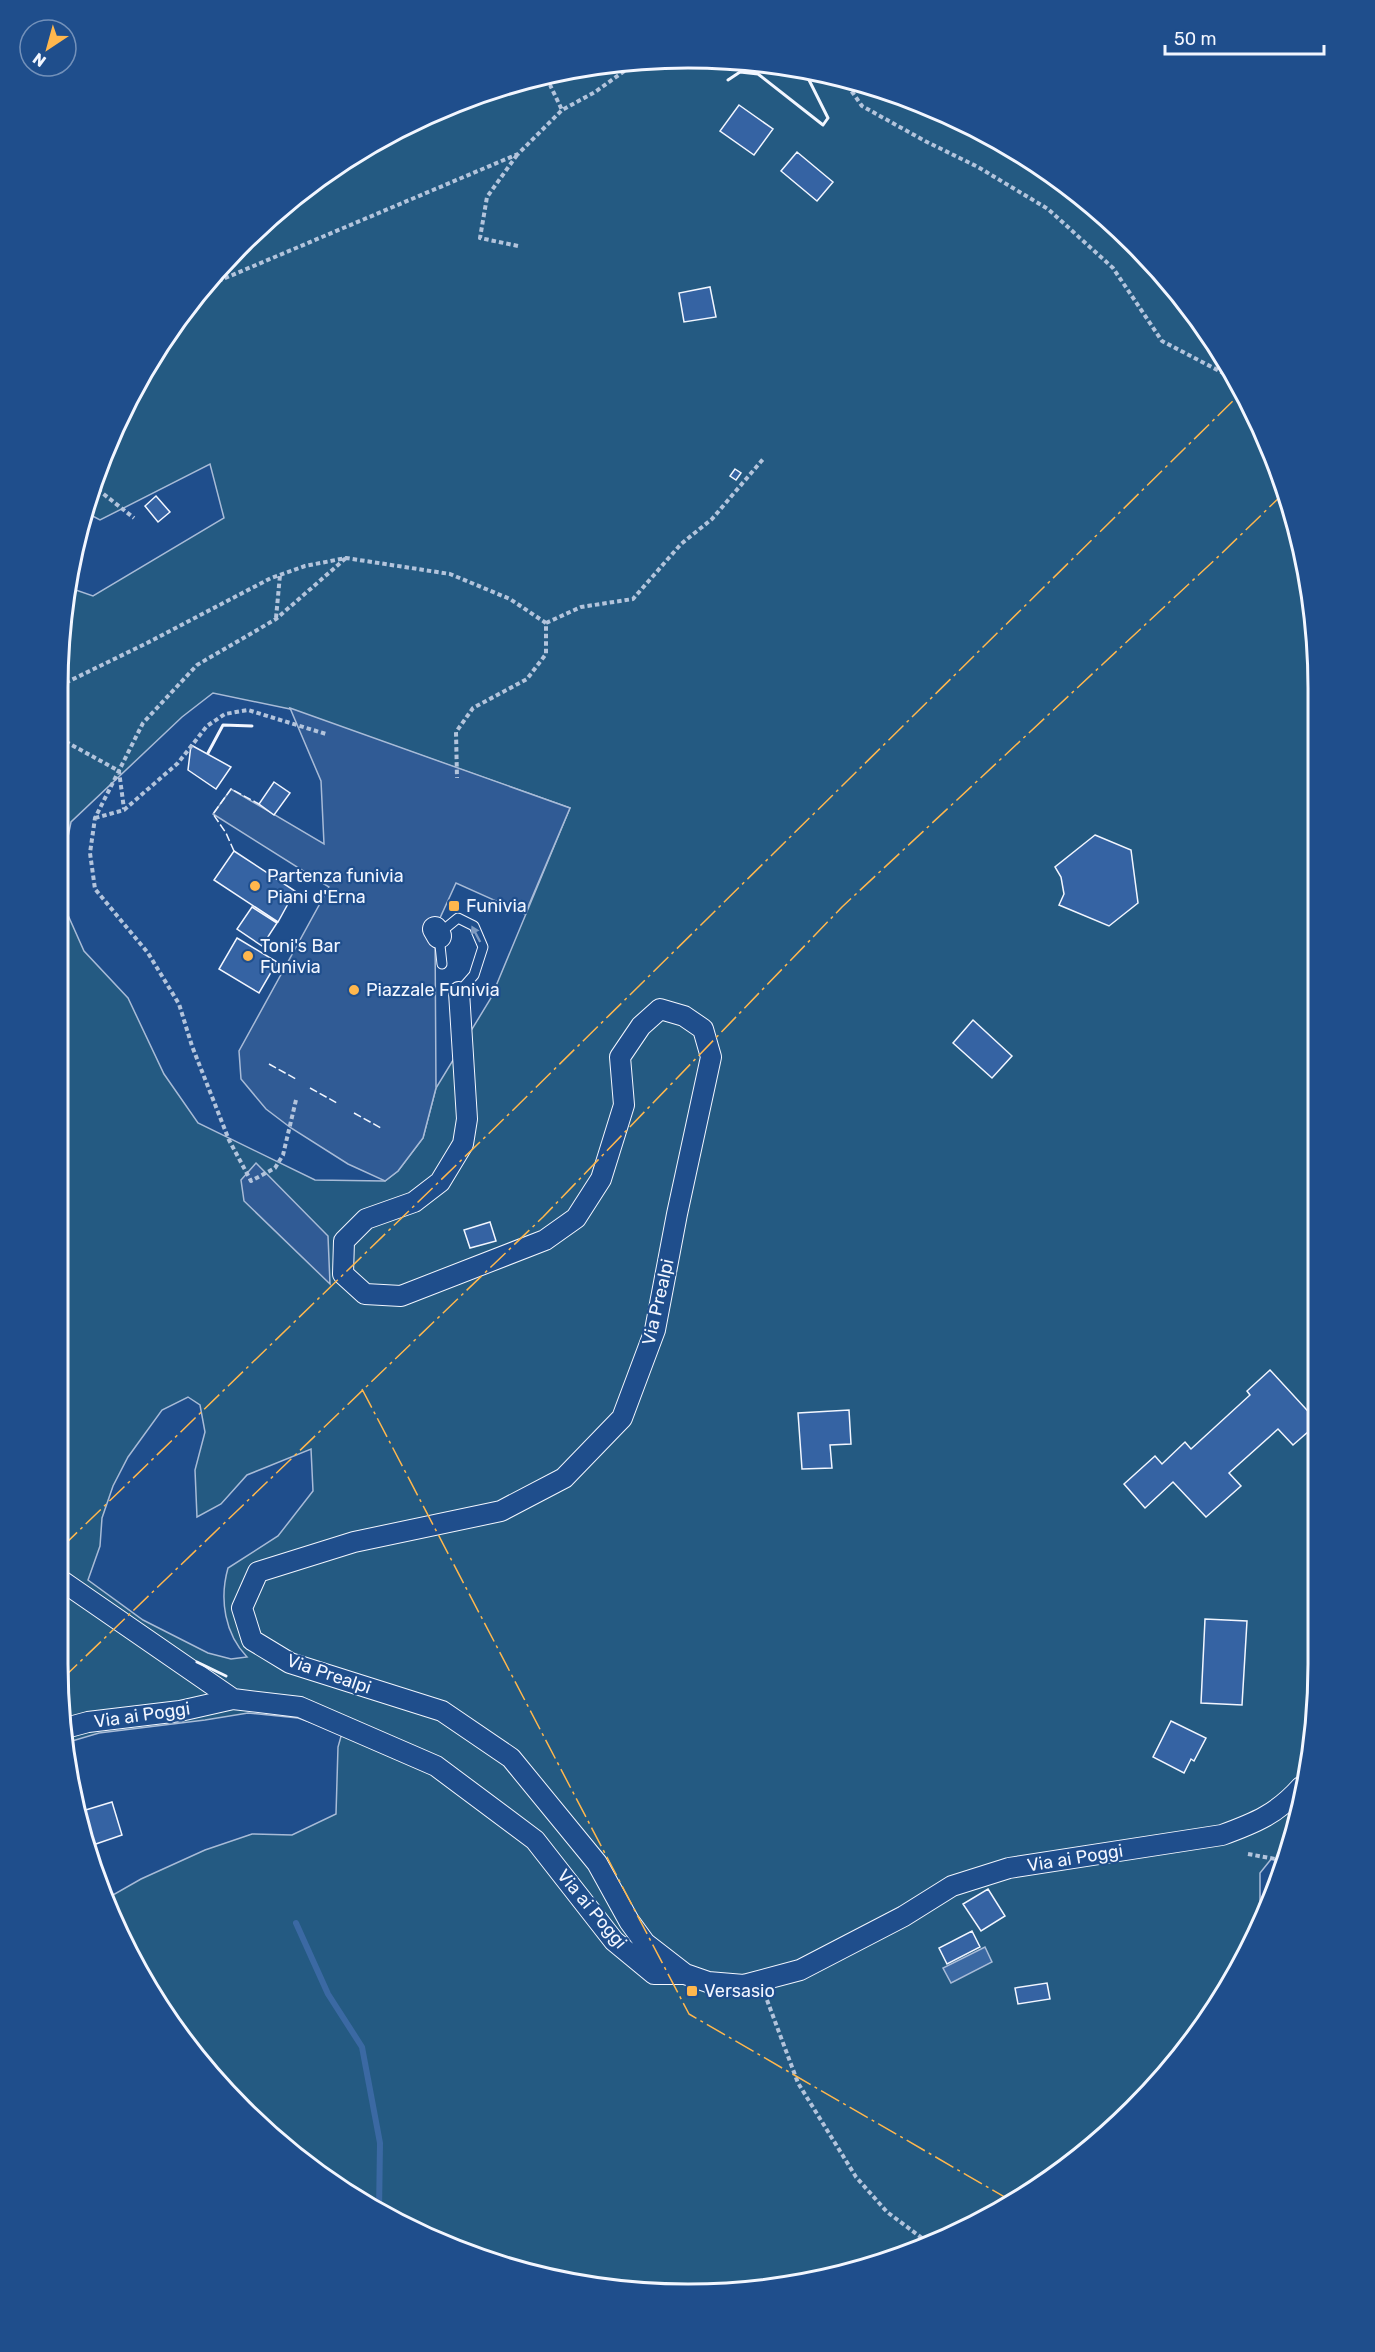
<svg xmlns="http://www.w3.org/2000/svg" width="1375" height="2352" font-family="Rubik,sans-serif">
<rect width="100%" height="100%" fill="#1f4e8c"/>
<path fill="#245a82" stroke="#a8bbd7" stroke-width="1.5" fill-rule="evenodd" d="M687,57L810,69L928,105L1037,163L1134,242L1233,372L1285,485L1317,646V1706L1291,1836L1279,1850L1287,1855L1285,1866L1272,1858L1260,1873V1917L1212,2014L1161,2080L1072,2164L1002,2211L890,2261L728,2294L606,2290L524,2273L409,2230L337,2189L242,2111L187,2048L122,1944L104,1900L141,1879L205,1850L252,1834L292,1835L336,1814L338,1747L342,1733L298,1718L248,1713L205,1720L99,1733L62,1744L59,895L84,951L128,998L164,1074L198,1123L315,1180L385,1181L398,1171L423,1138L436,1088L491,998L570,808L290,709L213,693L182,717L71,822L59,881L58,646L70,588L93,596L224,518L210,464L100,520L85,512L90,485L163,337L241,242L337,163L446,105L564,69ZM188,1397L200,1405L205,1432L195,1470L197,1517L221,1504L247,1475L311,1449L313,1491L278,1536L228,1568C219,1600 225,1634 247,1657L231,1659L208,1653L143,1620L88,1580L100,1546L102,1518L113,1486L128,1457L162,1410Z"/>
<path fill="#305b95" stroke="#a8bbd7" stroke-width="1.5" d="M290,708L570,808L525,914L456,883L435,929L436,1088L423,1138L398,1171L385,1181L348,1164L291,1128L266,1109L241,1079L239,1051L329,887L213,814L231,789L324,844L321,781Z
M256,1163L328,1236L330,1284L244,1201L241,1180Z"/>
<path fill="#3b69a3" stroke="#a8bbd7" stroke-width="1.5" d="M985,1947L992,1962L951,1983L943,1968Z"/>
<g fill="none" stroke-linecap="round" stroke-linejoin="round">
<path stroke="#3b69a3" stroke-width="6" d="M296,1923L328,1994L362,2047L380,2143L379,2213"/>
</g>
<path fill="#3563a3" stroke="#f2f6ff" stroke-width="1.5" d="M739,105L773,129L754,155L720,131Z
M797,152L833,182L817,201L781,171Z
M710,287L716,317L684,322L679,293Z
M735,469L741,473L736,480L730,476Z
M156,496L170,512L158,522L145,506Z
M191,745L231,767L216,789L188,770Z
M274,782L290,793L274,815L259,804Z
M1095,835L1131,850L1138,903L1109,926L1059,905L1064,894L1061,877L1055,867Z
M234,851L295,891L278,922L214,880Z
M252,907L277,923L262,946L237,929Z
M237,938L277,962L259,993L219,969Z
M973,1020L1012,1056L992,1078L953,1043Z
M490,1222L496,1241L470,1248L464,1230Z
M1270,1370L1317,1421V1424L1293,1445L1278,1429L1229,1473L1241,1486L1206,1517L1173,1482L1145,1508L1124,1484L1155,1456L1162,1464L1185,1442L1191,1449L1250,1395L1247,1391Z
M849,1410L851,1444L830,1445L832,1468L802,1469L798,1413Z
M1205,1619L1247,1621L1242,1705L1201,1703Z
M1171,1721L1206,1738L1194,1761L1191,1759L1184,1773L1153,1757Z
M112,1802L122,1835L90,1846L79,1812Z
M988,1889L1005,1916L981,1931L963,1904Z
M972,1931L980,1947L947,1964L939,1948Z
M1047,1983L1050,1999L1018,2004L1015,1988Z"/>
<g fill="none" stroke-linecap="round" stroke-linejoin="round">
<g stroke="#f2f6ff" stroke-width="11">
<path id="service" d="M442,964L439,936L447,927L458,918L474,926L483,947L474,975L459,992"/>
</g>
<g stroke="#f2f6ff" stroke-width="22">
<path id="minor" d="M459,992L467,1119L463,1144L440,1182L414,1202L366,1219L344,1241L343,1274L365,1294L401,1296L545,1240L576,1218L601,1179L624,1105L620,1057L641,1026L660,1009L684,1016L703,1029L711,1057L677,1214L655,1330L622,1418L564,1478L501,1511L354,1542L258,1572L242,1608L252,1640L290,1663L442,1711L511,1758L597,1863L629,1921L645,1943L685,1974
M62,1581L233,1699
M62,1729L88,1722L180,1711L233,1699L300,1707L436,1766L535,1840L614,1941L654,1974H685L708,1982L744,1985L800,1970L904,1916L952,1886L1009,1868L1222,1835C1255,1823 1277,1814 1301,1787"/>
</g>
<g stroke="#f2f6ff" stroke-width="26">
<path id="tertiary" d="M435,929L439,936"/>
</g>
<path stroke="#b3c4dc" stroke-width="4" stroke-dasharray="4.5 3" stroke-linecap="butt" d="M536,78L550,85L562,110
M843,79L862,106L925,141L978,167L1048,209L1113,268L1162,341L1229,376H1235
M420,119L456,110L480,95
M517,155L487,197L480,238L518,246
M204,287L518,154L562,110L595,92L637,62
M90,488L101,492L134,518
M276,618L280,575
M546,623L581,607L633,599L681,544L712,519L764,458
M59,686L147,643L271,578L305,566L346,558L450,574L510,599L546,623V654L527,679L473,708L456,732L457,778
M59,738L119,771L124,809
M95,818L124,810L178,763L207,726L225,714L248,710L326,734
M296,1100L283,1155L275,1168L251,1181L229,1140L192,1046L179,1004L148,953L95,889L90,853L95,818L143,723L197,665L276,619L346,558
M1248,1854L1286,1861
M767,2000L798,2083L856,2177L887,2212L930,2244"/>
<use href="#service" stroke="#1f4e8c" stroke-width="9"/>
<use href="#minor" stroke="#1f4e8c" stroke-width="20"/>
<use href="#tertiary" stroke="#1f4e8c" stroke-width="24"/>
<path stroke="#f2f6ff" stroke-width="1.5" stroke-dasharray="8 3" stroke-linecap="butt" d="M234,851L226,833L213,814L231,789L259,804
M269,1064L296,1079
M310,1088L337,1103
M354,1113L381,1128"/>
<path stroke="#f2f6ff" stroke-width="3" d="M728,80L740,72L758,74L823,125L828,118L803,68
M208,753L223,725L252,726
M197,1662L226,1676"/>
<path stroke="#ffb74d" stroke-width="1.5" stroke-dasharray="21 4.5 3 4.5" stroke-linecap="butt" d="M362,1389L689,2014L1015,2203
M62,1547L511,1112L1242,392
M62,1679L543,1217L842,907L1221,554L1286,491"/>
</g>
<defs><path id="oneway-solid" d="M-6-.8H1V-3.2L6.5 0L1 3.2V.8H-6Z" transform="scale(1.5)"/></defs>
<use fill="#7e9ac0" href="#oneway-solid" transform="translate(476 934) rotate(-118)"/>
<g fill="#ffb74d" stroke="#1f4e8c" stroke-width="2">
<circle cx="255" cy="886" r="6"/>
<rect x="448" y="900" width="12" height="12" rx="3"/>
<circle cx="248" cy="956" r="6"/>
<circle cx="354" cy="990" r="6"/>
<rect x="686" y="1985" width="12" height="12" rx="3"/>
</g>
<g text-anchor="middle" stroke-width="4.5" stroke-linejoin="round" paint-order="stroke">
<g font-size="18" fill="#f2f6ff" stroke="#1f4e8c" text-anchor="start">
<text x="267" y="882">Partenza funivia<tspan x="267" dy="21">Piani d'Erna</tspan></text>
<text x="466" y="912">Funivia</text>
<text x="260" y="952">Toni's Bar<tspan x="260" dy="21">Funivia</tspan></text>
<text x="366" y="996">Piazzale Funivia</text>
<text x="704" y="1997">Versasio</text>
</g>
<g font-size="18" fill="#f2f6ff" stroke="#1f4e8c">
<text transform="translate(658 1302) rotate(-77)" y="6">Via Prealpi</text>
<text transform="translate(329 1674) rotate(19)" y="6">Via Prealpi</text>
<text transform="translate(142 1715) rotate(-8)" y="6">Via ai Poggi</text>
<text transform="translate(1075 1858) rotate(-9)" y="6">Via ai Poggi</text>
<text transform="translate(592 1909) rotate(50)" y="6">Via ai Poggi</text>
</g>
</g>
<path d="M0 0H1375V2352H0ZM688 68H688A620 620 0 0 1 1308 688V1664A620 620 0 0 1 688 2284H688A620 620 0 0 1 68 1664V688A620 620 0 0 1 688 68Z" fill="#1f4e8c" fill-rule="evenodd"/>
<path fill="none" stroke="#f2f6ff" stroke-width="3" d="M688 68H688A620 620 0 0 1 1308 688V1664A620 620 0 0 1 688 2284H688A620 620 0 0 1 68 1664V688A620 620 0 0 1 688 68Z"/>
<g transform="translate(48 48) rotate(216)"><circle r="28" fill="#1f4e8c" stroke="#7391ba" stroke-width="1.5"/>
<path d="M0-4.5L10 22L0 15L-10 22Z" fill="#ffb74d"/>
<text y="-9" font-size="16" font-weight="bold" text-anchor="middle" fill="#f2f6ff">N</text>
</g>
<path d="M1165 45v9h159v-9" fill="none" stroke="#f2f6ff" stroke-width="3"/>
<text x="1174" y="45" font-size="18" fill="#f2f6ff" stroke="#1f4e8c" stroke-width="4.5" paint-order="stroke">50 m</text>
</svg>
